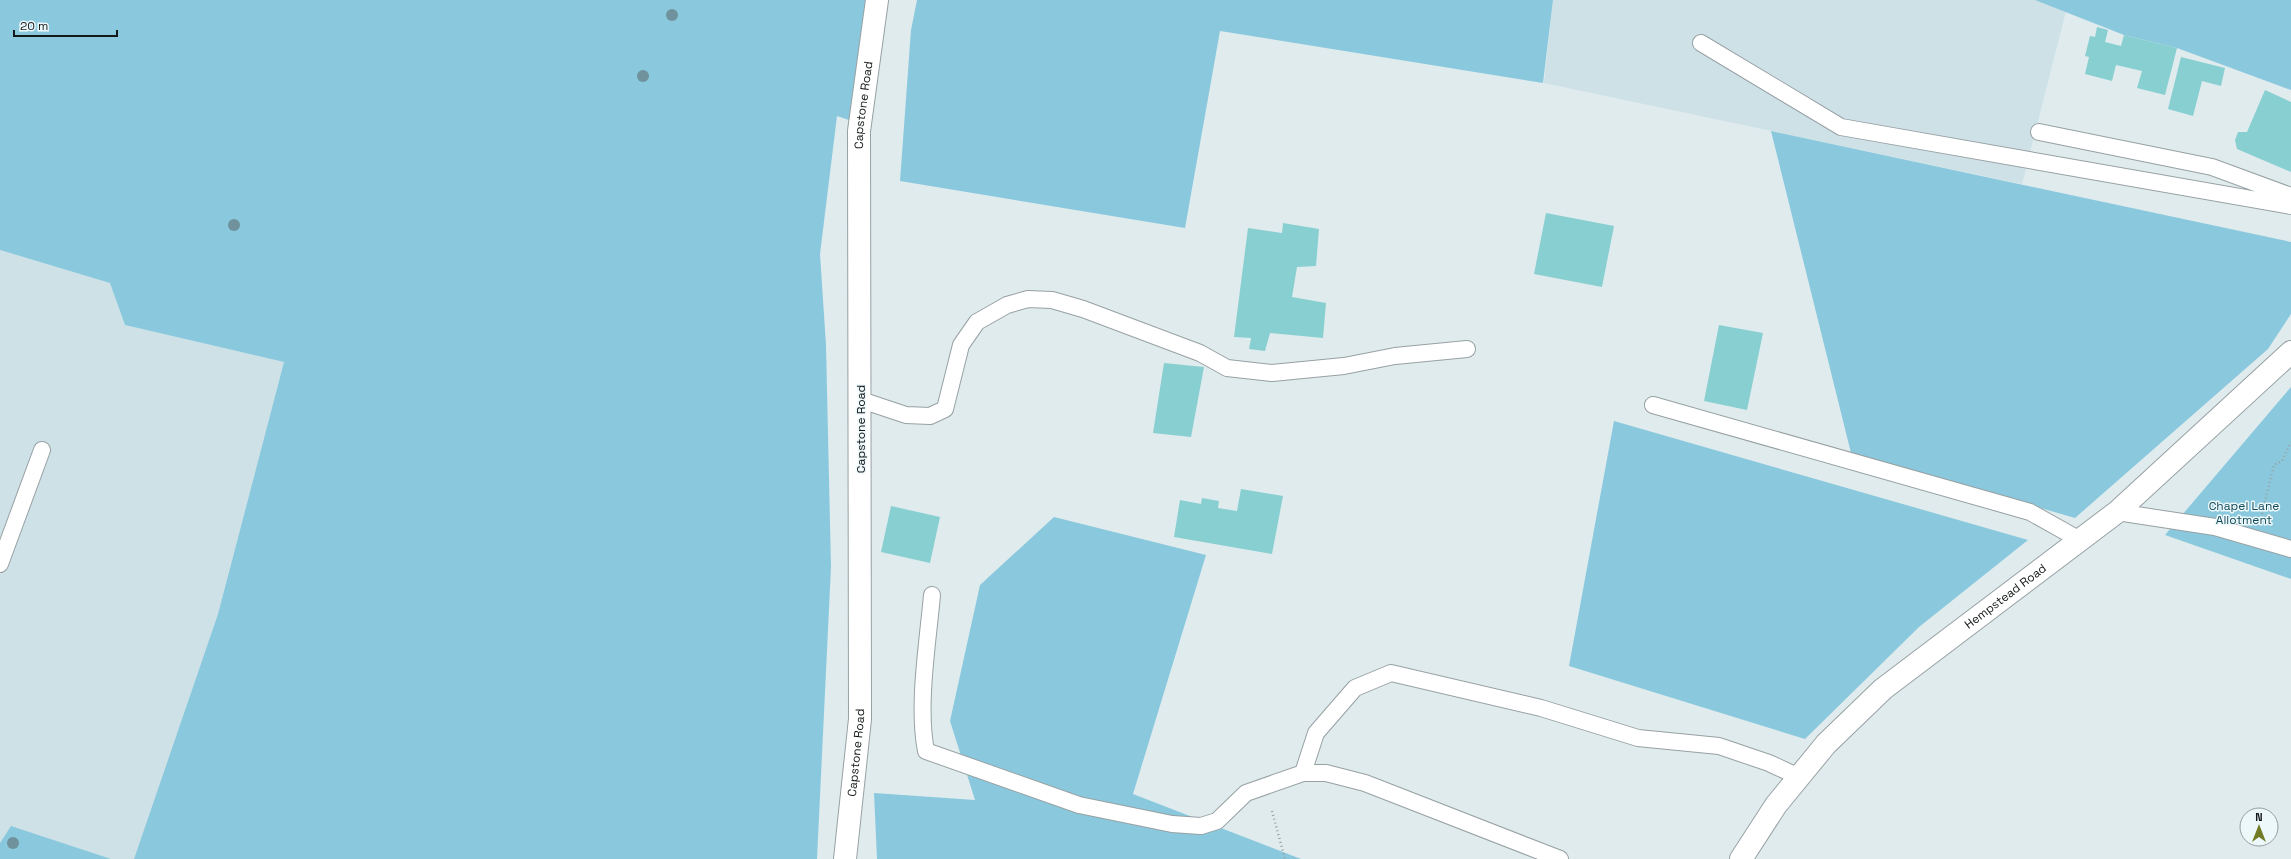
<svg xmlns="http://www.w3.org/2000/svg" width="2291" height="859" font-family="'Space Grotesk',sans-serif">
<rect width="100%" height="100%" fill="#e0ebee"/>
<path fill="#cee1e7" d="M1553,0H2035L2066,11L2022,184L1544,83Z
M0,250L111,283L125,325L284,362L218,614L134,859H0Z"/>
<path fill="#8ac9dd" d="M0,0H867L849,120L837,116L820,254L826,345L831,567L817,859H134L218,614L284,362L125,325L110,283L0,250Z
M917,0H1553L1543,83L1220,31L1185,228L900,181L911,30Z
M2035,0H2291V90L2177,48L2124,35Z
M1771,131L2291,242V314L2268,349L2075,518L1851,453Z
M2291,387V579L2165,535Z
M1614,421L2028,540L1919,627L1805,739L1569,666Z
M1054,517L1206,555L1133,794L1301,859H877L874,793L975,800L950,721L980,585Z
M11,826L111,859H0V843Z"/>
<path fill="#88cfd1" d="M2097,27L2108,30L2105,42L2121,46L2124,35L2177,48L2165,95L2137,88L2142,71L2116,65L2112,81L2085,74L2089,57L2085,56L2090,36L2095,37Z
M2181,57L2225,68L2221,86L2202,81L2193,116L2168,109Z
M2265,90L2291,102V172L2237,149L2235,140L2238,132H2247Z
M1546,213L1614,226L1602,287L1534,274Z
M1283,223L1319,229L1316,266L1297,267L1292,297L1326,303L1323,338L1270,333L1265,351L1249,349L1251,338L1234,337L1248,228L1282,233Z
M1719,325L1763,333L1747,410L1704,401Z
M1164,363L1204,367L1191,437L1153,433Z
M1241,489L1283,496L1272,554L1174,537L1180,500L1201,504L1202,498L1219,501L1218,508L1237,511Z
M891,506L940,517L930,563L881,552Z"/>
<g fill="none" stroke-linecap="round" stroke-linejoin="round">
<g stroke="#97a1a4" stroke-width="18">
<path id="service" d="M1701,43L1841,127L2291,206
M2039,132L2212,167L2291,196
M861,400L906,415L930,416L945,409L961,345L977,322L1007,305L1028,299L1052,300L1083,309L1200,353L1227,368L1272,373L1344,366L1395,356L1467,349
M1653,405L2030,512L2080,540
M2117,512L2215,527L2291,549
M0,564L42,450
M932,595C928,641 917,706 926,751L1079,805L1172,824L1201,826L1217,821L1246,793L1303,773H1326L1365,783L1560,859
M1303,773L1316,733L1355,688L1391,673L1541,708L1638,738L1719,746L1769,763L1799,777"/>
</g>
<g stroke="#97a1a4" stroke-width="24">
<g id="minor">
<path id="s1" d="M1741,859L1776,805L1826,744L1883,689L2117,512L2291,352"/>
</g>
</g>
<g stroke="#97a1a4" stroke-width="24">
<g id="tertiary">
<path id="s2" d="M845,859L860,719L859,131L877,0"/>
</g>
</g>
<path stroke="#99a2a4" stroke-width="2.5" stroke-dasharray="1 3" stroke-linecap="butt" d="M2262,514L2274,465L2282,461L2291,442
M1272,811L1285,859"/>
<use href="#service" stroke="#fff" stroke-width="16"/>
<use href="#minor" stroke="#fff" stroke-width="22"/>
<use href="#tertiary" stroke="#fff" stroke-width="22"/>
</g>
<g fill="#6f929c">
<circle cx="672" cy="15" r="6"/>
<circle cx="643" cy="76" r="6"/>
<circle cx="234" cy="225" r="6"/>
<circle cx="13" cy="843" r="6"/>
</g>
<g text-anchor="middle" stroke-width="3" stroke-linejoin="round" paint-order="stroke">
<g font-size="12" fill="#141819" stroke="#edf8fb">
<text dy="4" stroke="none"><textPath href="#s2" startOffset="755">Capstone Road</textPath></text>
<text transform="translate(861 429) rotate(-90)" y="4">Capstone Road</text>
<text dy="4" stroke="none"><textPath href="#s1" startOffset="376">Hempstead Road</textPath></text>
<text dy="4" stroke="none"><textPath href="#s2" startOffset="107">Capstone Road</textPath></text>
</g>
<g font-size="12" fill="#124a59" stroke="#edf8fb">
<text x="2244" y="510">Chapel Lane<tspan x="2244" dy="14">Allotment</tspan></text>
</g>
</g>
<g transform="translate(2259 827)"><circle r="19" fill="#edf8fb" stroke="#969ea1"/>
<path d="M0-3L7 15L0 10L-7 15Z" fill="#717a25"/>
<text y="-6" font-size="11" font-weight="bold" text-anchor="middle" fill="#141819">N</text>
</g>
<path d="M14 30v6h103v-6" fill="none" stroke="#141819" stroke-width="2"/>
<text x="20" y="30" font-size="12" fill="#141819" stroke="#edf8fb" stroke-width="3" paint-order="stroke">20 m</text>
</svg>
